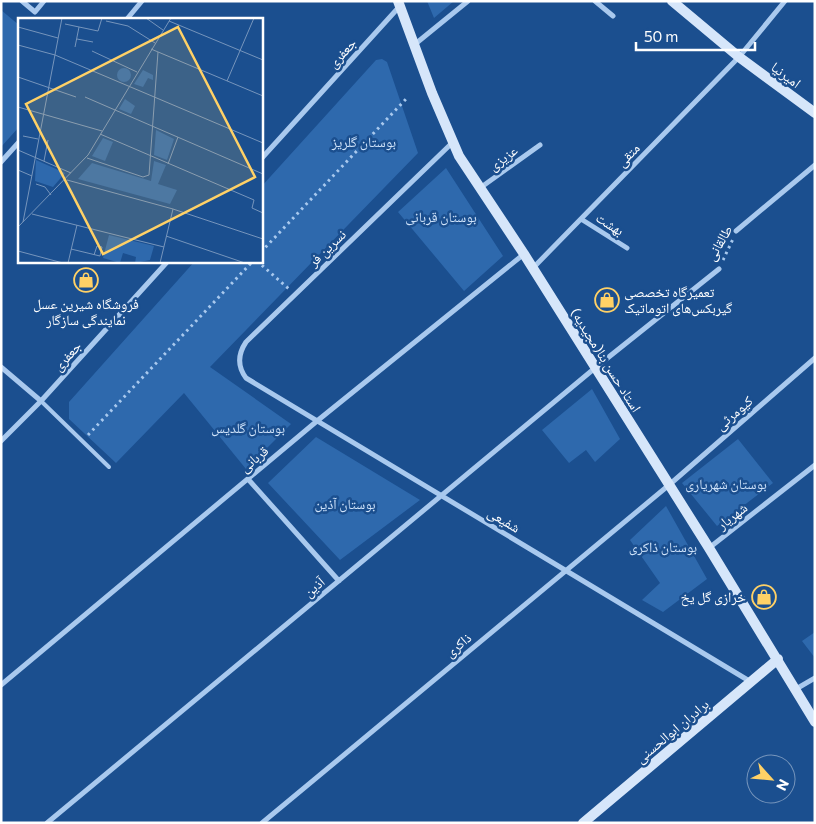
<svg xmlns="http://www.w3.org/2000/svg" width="816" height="824" font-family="Commissioner,'Noto Naskh Arabic',sans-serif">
<rect width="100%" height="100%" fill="#1b4f8f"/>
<path fill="#2e69ad" d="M427,1H454L434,18Z
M1,10L19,25V127L1,147Z
M382,59L387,62L418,153L210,367L291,424L246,469L184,393L116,463L69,419V402L195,261H261V187L376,60Z
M446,168L503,256L464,291L398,212Z
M592,389L620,439L595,462L586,450L569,463L542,430Z
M316,437L420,500L340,560L268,483Z
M738,439L773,483L717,526L682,483Z
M666,506L707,579L663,612L642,600L660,583L630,540Z
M815,632V658L802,641Z"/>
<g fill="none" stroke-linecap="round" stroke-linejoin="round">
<path stroke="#a9c9ee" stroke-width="3" stroke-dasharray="2.5 4" stroke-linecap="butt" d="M261,252L406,99
M723,260L733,239
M257,261L289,289
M88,435L253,261"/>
<path stroke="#a9c9ee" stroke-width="4" d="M41,401L109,467"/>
<path stroke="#a9c9ee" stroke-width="5" d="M22,1L35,12L44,1
M595,1L613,16
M127,19L142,1
M414,45L468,1
M452,143L246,342C238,354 237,366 246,378L751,682
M261,159L399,7
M1,162L19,142
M480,188L540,145
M581,219L627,248
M736,231L815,165
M533,268L739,57L785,1
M1,367L41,401
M1,441L41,401L168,261
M248,479L339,581
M709,548L815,465
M1,685L317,421L524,254
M796,689L815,678
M47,823L595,368L719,269
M262,823L669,485L815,358"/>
<path stroke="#d6e6fa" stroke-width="10" d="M398,1L432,93L459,156L524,254L709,548L815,722
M672,1L739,57L815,113
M583,823L778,659"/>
</g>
<defs>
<g id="shop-ring" transform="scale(1.25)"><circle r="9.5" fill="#1b4f8f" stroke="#ffd166" stroke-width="1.5"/><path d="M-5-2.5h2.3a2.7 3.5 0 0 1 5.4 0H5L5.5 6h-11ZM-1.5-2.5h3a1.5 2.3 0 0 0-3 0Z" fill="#ffd166"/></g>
</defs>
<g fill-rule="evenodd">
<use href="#shop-ring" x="86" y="280"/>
<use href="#shop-ring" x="607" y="300"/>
<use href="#shop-ring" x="764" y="597"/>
</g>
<g text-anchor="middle" stroke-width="5" stroke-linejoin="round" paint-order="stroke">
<g font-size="14" fill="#fff" stroke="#1b4f8f">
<text transform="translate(342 53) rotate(-48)" y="5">جعفری</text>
<text transform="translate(786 75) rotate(37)" y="5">امیرنیا</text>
<text transform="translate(628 155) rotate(-46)" y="5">متقی</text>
<text transform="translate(503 158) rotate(-36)" y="5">عزیزی</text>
<text transform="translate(610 224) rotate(32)" y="5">بهشت</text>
<text transform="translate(719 243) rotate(-60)" y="5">طالقانی</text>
<text transform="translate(327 248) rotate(-44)" y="5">نسرین فر</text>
<text transform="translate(67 356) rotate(-48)" y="5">جعفری</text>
<text transform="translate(606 360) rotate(58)" y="5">استاد حسن بنا(مجیدیه)</text>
<text transform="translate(734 413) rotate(-41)" y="5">کیومرثی</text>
<text transform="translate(254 459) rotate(-40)" y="5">قربانی</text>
<text transform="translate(732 516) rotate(-38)" y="5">شهریار</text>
<text transform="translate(504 520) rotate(31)" y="5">شفیعی</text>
<text transform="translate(314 587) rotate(-40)" y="5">آذین</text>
<text transform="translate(458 645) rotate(-40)" y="5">ذاکری</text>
<text transform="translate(672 731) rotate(-40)" y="5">برادران ابوالحسنی</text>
</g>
<g font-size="14" fill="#cfe3fa" stroke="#1b4f8f">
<text x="364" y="147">بوستان گلریز</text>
<text x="441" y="222">بوستان قربانی</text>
<text x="248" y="433">بوستان گلدیس</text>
<text x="726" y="489">بوستان شهریاری</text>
<text x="345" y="509">بوستان آذین</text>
<text x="663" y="552">بوستان ذاکری</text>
</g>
<g font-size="14" fill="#fff" stroke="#1b4f8f" text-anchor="start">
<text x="624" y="297">تعمیرگاه تخصصی<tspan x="624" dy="16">گیربکس‌های اتوماتیک</tspan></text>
<text x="86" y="309" text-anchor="middle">فروشگاه شیرین عسل<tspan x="86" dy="16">نمایندگی سازگار</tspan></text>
<text x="746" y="602" text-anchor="end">خرازی گل یخ</text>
</g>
</g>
<g transform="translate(18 18)">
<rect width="245" height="245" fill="#1b4f8f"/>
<path d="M99 57a7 7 0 1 1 14 0a7 7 0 1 1-14 0ZM125,52L135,57V62L130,60L125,69L116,66ZM107,81L117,88L113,96L101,91ZM138,112L156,121L149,142L136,137ZM85,120L95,124L87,143L74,138ZM18,142L47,155L35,169L17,163ZM136,143L148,147L140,166L159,172L152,186L60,161L74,145L133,163ZM91,217L136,228L132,242L117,245L118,239L105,235L102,245L85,240Z" fill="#2e69ad"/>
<path fill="none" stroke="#7695bc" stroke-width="1" d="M128,0L145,12M88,3L110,8L137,25M151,3L245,42M47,6L80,13L84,0M0,9L40,20M59,21L75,24M0,27L37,37L245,125M57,29L61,9M133,31L245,78M74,33L119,54M0,59L58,79M209,63L236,0M67,79L245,156M0,89L84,113M82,116L236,182L234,190L245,195M5,118L20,121M0,132L53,155M69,140L125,159L131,157L140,34M26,143L30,122M150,146L160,119M0,152L14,158M49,162L155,191L245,221M18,166L27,169L33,177M14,196L146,229M5,204L44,0M0,209L70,137L153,0M148,218L227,245M53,231L82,238L84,229L79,228L76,237M0,233L45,245M50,245L59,207M142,245L155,191"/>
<path fill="#ffd166" fill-opacity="0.15" stroke="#ffd166" stroke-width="2.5" d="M160,9L237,159L85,236L8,86Z"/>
<rect width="245" height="245" fill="none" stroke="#fff" stroke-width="2.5"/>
</g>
<rect width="816" height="824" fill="none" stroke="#ffffff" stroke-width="5"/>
<g transform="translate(771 779) rotate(117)"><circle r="24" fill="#1b4f8f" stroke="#7695bc"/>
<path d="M0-4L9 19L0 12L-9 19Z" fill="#ffd166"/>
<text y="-8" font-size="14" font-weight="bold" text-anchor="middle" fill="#ffffff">N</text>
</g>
<path d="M636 42v8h119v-8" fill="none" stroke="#ffffff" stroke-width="2.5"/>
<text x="644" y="42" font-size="15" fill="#ffffff" stroke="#1b4f8f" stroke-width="4" paint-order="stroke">50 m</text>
</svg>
